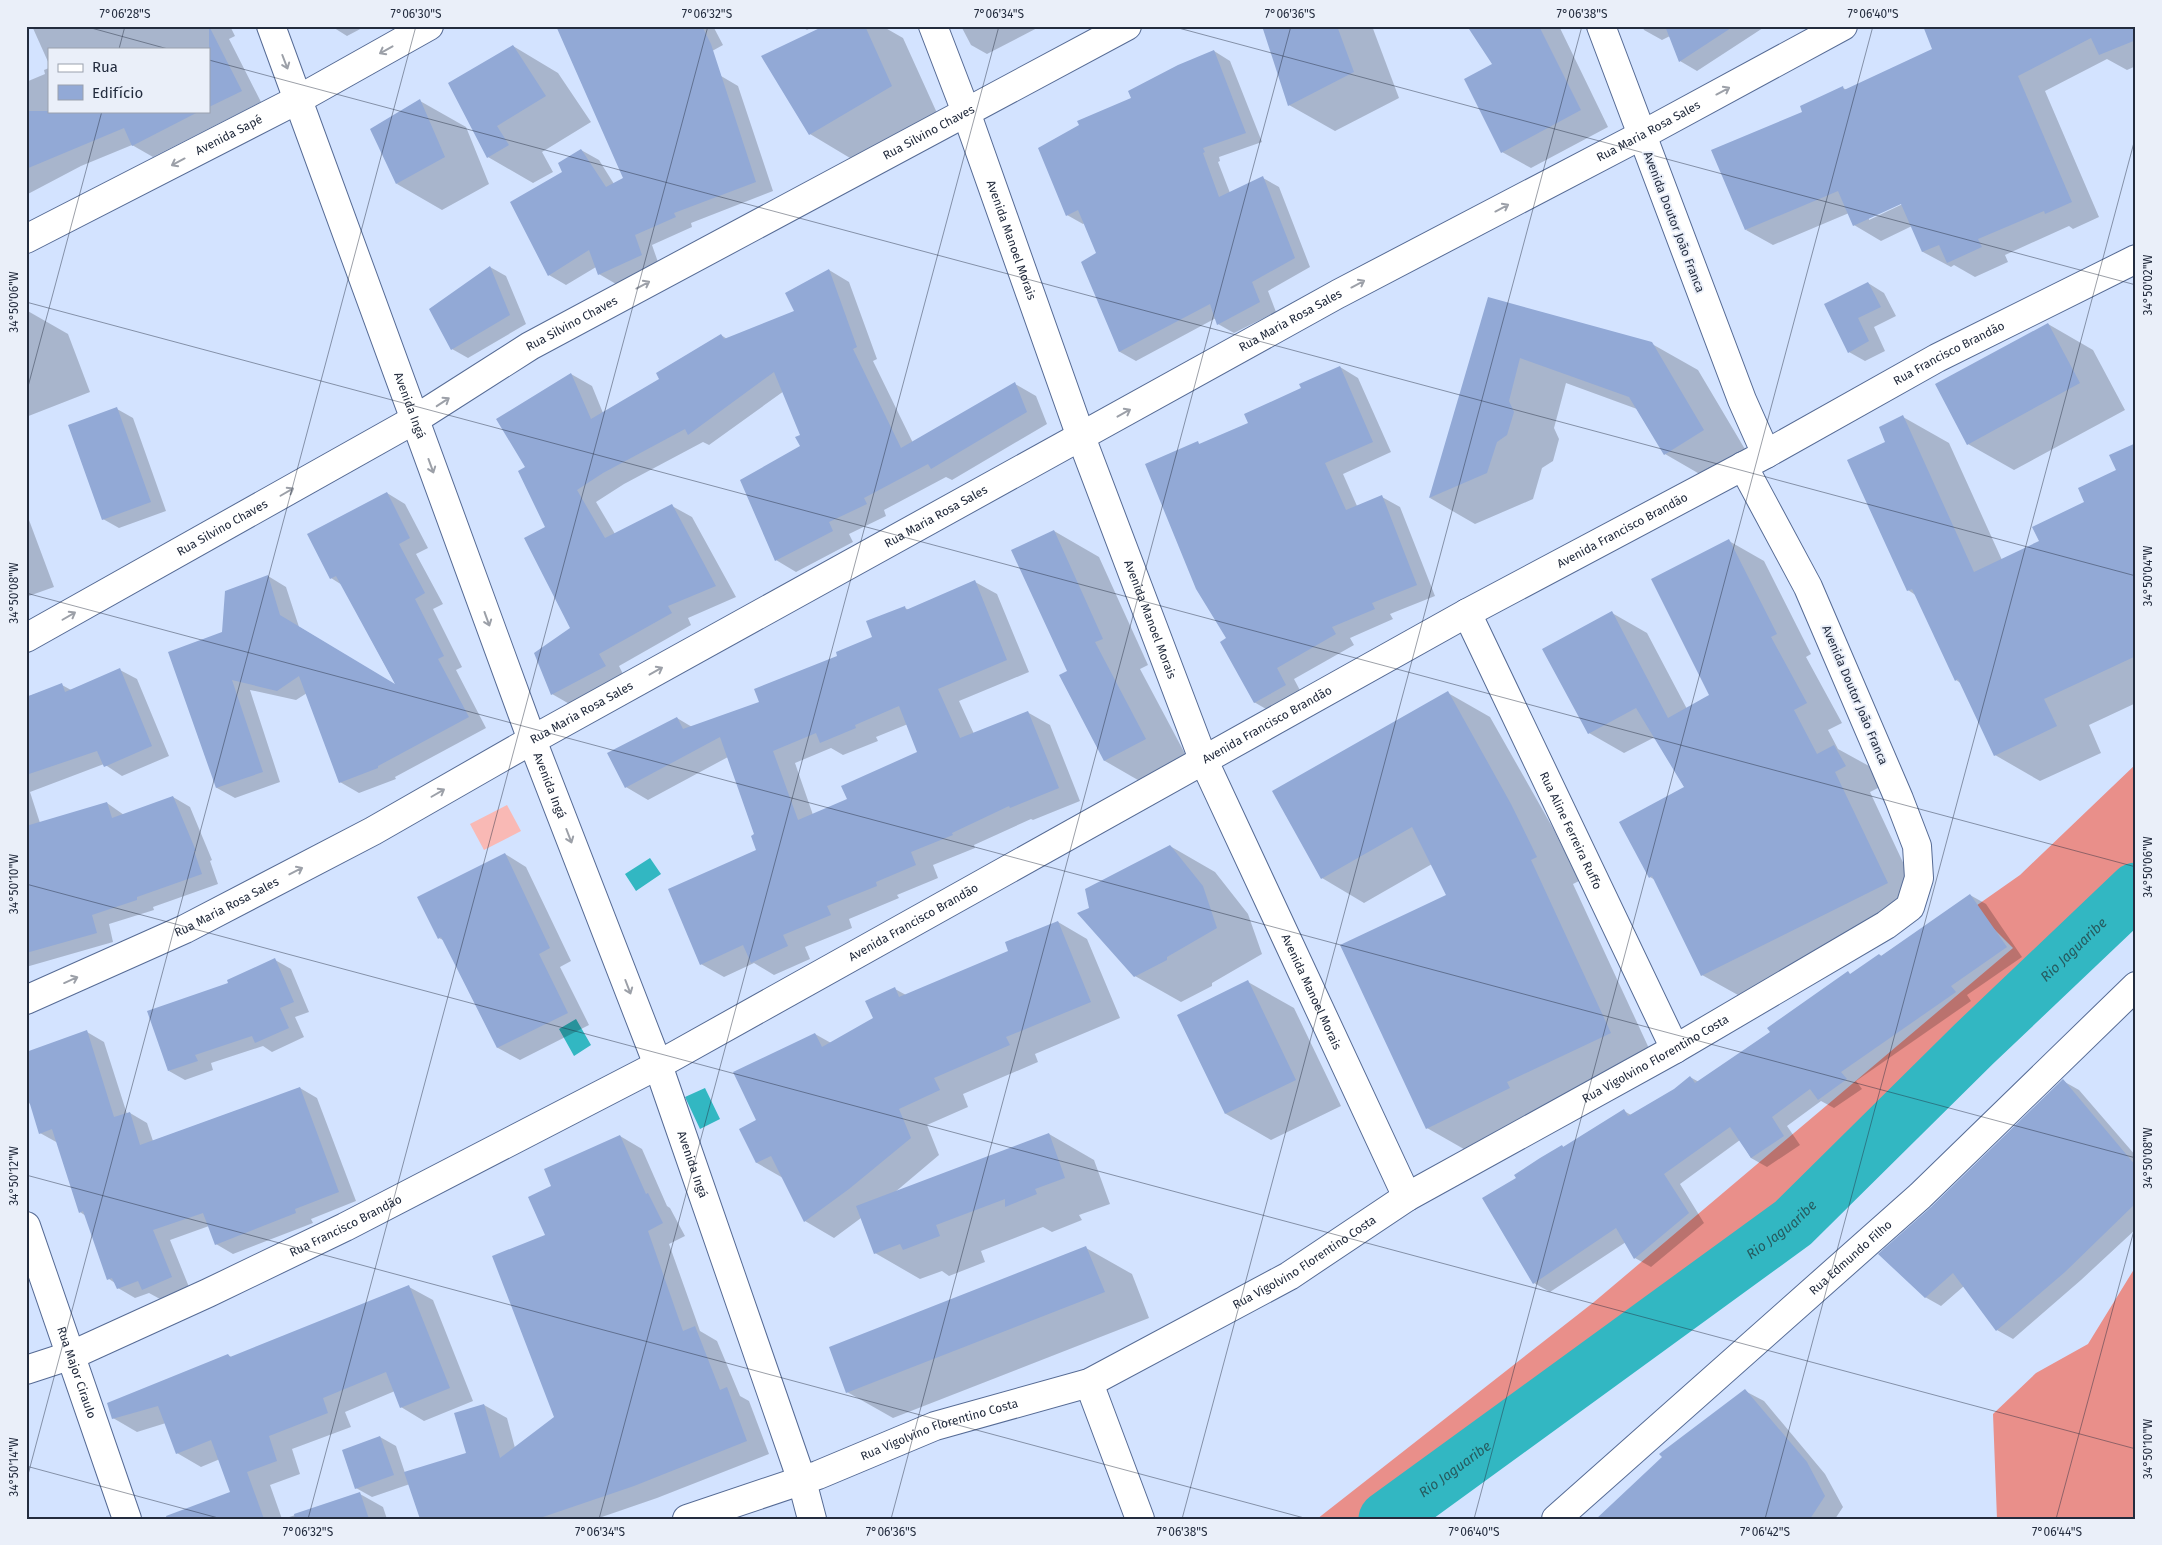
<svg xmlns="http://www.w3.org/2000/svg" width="2162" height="1545" font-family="'Fira Sans',sans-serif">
<rect width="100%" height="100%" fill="#d3e3ff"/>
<path fill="#f9b9b5" d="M507,805L521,831L484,850L470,824Z"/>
<path fill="#e98f8a" d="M2136,764V906L1749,1276L1427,1519H1317L1594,1302L2013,948L1973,908L2020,875Z
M2136,1266V1519H1997L1993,1414L2036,1373L2088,1344Z"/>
<path fill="#32b7c2" d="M650,858L661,874L636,891L625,874Z
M576,1019L591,1045L574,1056L559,1029Z
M705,1088L720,1119L700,1129L685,1097Z"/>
<path fill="#0003" fill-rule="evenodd" d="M32,26H230L235,36L229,39L261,102L153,157L132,145L81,166L26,195V82L45,74L44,70L49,68V111H209V49H49V64Z
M331,26H366L347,36Z
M558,26H713L723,45L625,99L721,76L738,86L773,191L691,223L692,227L652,245L659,265L616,284L599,274L596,267L566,285L549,275L563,173L581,150L599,160L614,184L624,178Z
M801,26H814L807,30Z
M827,26H882L903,38L937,113L855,161L810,134Z
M961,26H1041L987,54L971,45Z
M1270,26H1372L1399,98L1335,131L1289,105Z
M1468,26H1559L1608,127L1531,168L1502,152L1494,65Z
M1642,26H1766L1697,71L1680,61L1670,36L1662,40L1644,30Z
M2136,26V66L2127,70L2107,59L2045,91L2099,217L2073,229L2069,226L2005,255L2008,262L1975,277L1954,265L1951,267L1923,252L1912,226L1881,241L1854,225L1849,213L1773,245L1746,230L1804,113L1843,88L1847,90ZM1906,200L1907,202L1869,220V217Z
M513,46L558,73L591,122L542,152L553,172L533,183L488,157Z
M1214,51L1230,61L1262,142L1219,157L1220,161L1218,162L1230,193L1263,178L1279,187L1310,267L1268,291L1276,312L1234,333L1218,324L1216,318L1136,361L1120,352L1098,254L1085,223L1083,224L1067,215L1133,99Z
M420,101L466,127L489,184L442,210L397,184Z
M490,267L506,276L526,324L468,358L452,349Z
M829,270L849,282L877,359L873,361L913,443L1015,384L1036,396L1047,424L952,480L946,477L884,510L886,516L849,534L853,542L796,572L776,560L801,447L802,435L784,391L709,445L703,442L624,484L596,502L615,534L672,506L692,517L736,597L688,618L691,625L619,666L625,678L573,706L552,694L572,629L547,527L527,467L571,374L592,386L603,413L661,379L721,335L727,339L796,311Z
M1868,283L1884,293L1896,316L1874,327L1885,351L1865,361L1849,352L1825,305Z
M1489,299L1652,344L1698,370L1749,456L1710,480L1665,454L1637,409L1566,383L1554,428L1559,439L1553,461L1542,468L1533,499L1475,524L1430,498Z
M26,310L68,334L90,392L26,417Z
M2048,324L2093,350L2125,410L2014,470L1968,444Z
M1340,367L1358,378L1391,452L1343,474L1357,506L1382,497L1400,507L1435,596L1390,614L1393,619L1350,638L1354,645L1294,679L1303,696L1273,713L1254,702L1228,639L1198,443L1201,445L1250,423Z
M117,409L133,418L166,511L119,528L103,519Z
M1903,417L1949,443L2002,560L2041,542L2086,503L2117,470L2136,444V703L2089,725L2101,753L2040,781L1995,755L1962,684L1956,680L1917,596L1908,590L1887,442Z
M387,493L405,504L428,548L416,554L443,604L433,609L462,667L456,670L486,728L395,777L396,779L359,793L340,782L307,693L296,700L250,690L280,782L235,798L217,788L223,633L268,576L286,587L299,627L397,687L342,585L331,578L309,534Z
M26,512L54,587L26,597Z
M1054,531L1099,557L1148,665L1140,669L1191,765L1150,787L1105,761L1061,676L1068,672Z
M1729,541L1764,561L1811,654L1806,657L1842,723L1828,730L1838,749L1869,766L1880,787L1870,792L1922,903L1738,995L1702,975L1655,880L1650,877L1685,788L1655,737L1624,753L1589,733L1612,613L1647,633L1687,709L1711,696Z
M975,582L997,594L1029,672L959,701L974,734L1027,712L1050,725L1080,801L1033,820L1031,819L974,845L975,848L933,865L938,878L897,895L899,898L849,919L852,928L805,947L810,959L774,975L754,963L724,977L701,964L757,850L756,835L728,757L648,800L626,787L677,718L692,727L761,702L874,637L905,608L909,610ZM908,724L919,753L848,800L813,815L795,763L831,748L843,755L878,741L876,737Z
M120,670L137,679L169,756L122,776L104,764L30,792L40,823L107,803L124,815L173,797L190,807L212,860L210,861L218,884L153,907L154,910L109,924L113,942L26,967V697L62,685L71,690Z
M1448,693L1490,717L1554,830L1579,881L1573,884L1653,1057L1469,1152L1427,1128L1447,896L1432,864L1364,903L1322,878Z
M1170,846L1215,872L1248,914L1262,954L1212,983V986L1181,1002L1135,976L1091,909Z
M505,854L526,867L571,961L560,967L589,1025L520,1060L498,1048L445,941L439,938Z
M1970,895L1986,904L2022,957L1967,995L1971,1001L1856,1081L1862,1089L1834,1108L1821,1101L1787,1126L1800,1145L1767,1167L1751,1158L1740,1140L1680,1184L1704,1223L1651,1267L1635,1258L1626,1242L1550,1292L1534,1283L1517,1178L1562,1146L1565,1148L1624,1111L1631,1115L1674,1090L1690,1077L1699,1082L1771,1032L1848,973L1851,975L1879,955L1882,956Z
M1058,922L1087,939L1120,1018L1035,1054L1038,1062L963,1094L968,1107L927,1125L939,1155L894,1193L1049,1134L1094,1160L1110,1204L1079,1215L1082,1220L1052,1232L1043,1227L981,1251L985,1262L949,1276L942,1271L920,1279L875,1253L861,1218L834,1238L805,1221L783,1178L757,1163L741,1130L758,1121L815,1034L831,1043L874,1019L895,989L906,995L1010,952Z
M275,960L291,969L309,1012L295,1017L304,1037L272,1052L263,1046L211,1063L213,1070L185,1080L169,1071L230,984Z
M1248,982L1294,1008L1341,1106L1271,1140L1226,1114Z
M87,1032L104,1042L127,1114L130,1113L147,1123L153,1141L300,1088L317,1098L356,1201L311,1219L313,1223L233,1254L216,1244L209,1226L170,1240L189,1287L160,1299L149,1293L135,1298L118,1288L115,1283L109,1279L86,1216L80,1212L58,1143L40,1133L32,1105L26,1101V1053Z
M2063,1081L2079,1090L2136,1156V1229L2081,1280L2013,1339L1997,1330L1964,1286L1941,1306L1925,1297L1932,1208Z
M620,1136L642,1149L667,1206L670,1208L685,1236L669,1244L700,1331L717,1341L740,1396L749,1401L769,1454L657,1498L596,1519H421L410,1484L372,1497L356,1488L380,1437L396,1446L405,1473L467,1454L484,1405L507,1418L515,1448L556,1418L546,1236L553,1187Z
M1086,1248L1132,1274L1149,1318L893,1418L847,1392Z
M409,1287L433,1300L473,1401L424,1421L401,1407L395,1391L345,1412L351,1427L292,1449L300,1474L270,1485L282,1519H164L232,1493L220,1459L201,1467L177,1453L166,1423L137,1432L113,1418L228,1355L233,1358Z
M1745,1391L1764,1401L1825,1474L1843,1507L1835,1519H1598Z
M360,1494L383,1507L387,1519H283Z"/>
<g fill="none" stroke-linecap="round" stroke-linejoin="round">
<path stroke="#32b7c2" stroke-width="55" id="s1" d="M1386,1519L1793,1223L1974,1044L2136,890"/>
</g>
<path fill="#92a9d6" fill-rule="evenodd" d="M209,26L242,91L209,107Z
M556,26H702L711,44L756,182L674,213L676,217L635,235L642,255L598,275L589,250L548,276L510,202L562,172L558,163L581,149L606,187L623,178Z
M824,26H865L892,86L809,135L761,56Z
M1262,26H1337L1354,72L1288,106Z
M1467,26H1539L1581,110L1501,153L1464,79L1492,64Z
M1665,26H1734L1679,62Z
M1923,26H2136V40L2099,55L2091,38L2018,76L2072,202L2045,214L2044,211L1978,239L1982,247L1947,263L1939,245L1922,252L1901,204L1853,226L1838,191L1745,230L1711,150L1802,112L1800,106L1843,86L1844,90L1932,49Z
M513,45L546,96L497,126L509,145L487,158L448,83Z
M1214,50L1246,133L1203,148L1205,152L1203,153L1219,197L1263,176L1295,258L1252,282L1260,302L1217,325L1210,304L1119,352L1081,262L1096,253L1078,210L1066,216L1038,148L1079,125L1077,121L1131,98L1128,91L1178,65Z
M420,99L445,157L396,184L370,129Z
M26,111H200L132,146L124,128L26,169Z
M490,266L510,315L451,350L429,309Z
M829,269L857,347L853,349L901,448L1015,382L1027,412L931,469L928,464L864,498L867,504L829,522L833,531L775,561L740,480L800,446L795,437L800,435L774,372L688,435L685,429L603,473L577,490L605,538L672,504L716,586L668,606L672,613L599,654L606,666L551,695L534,653L570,628L524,538L545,527L518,471L525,467L496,419L571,373L591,419L659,379L656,373L721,334L724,339L794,311L785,293Z
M1868,282L1881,307L1858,318L1869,341L1848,353L1824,304Z
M1488,297L1652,342L1704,430L1664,455L1629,397L1520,358L1509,401L1514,412L1507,435L1497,442L1487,473L1429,498Z
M2048,323L2080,383L1967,445L1935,384Z
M1340,366L1373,442L1325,463L1346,510L1382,495L1417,585L1372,603L1375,609L1332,627L1336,634L1277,668L1286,685L1254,703L1220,642L1226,638L1196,589L1145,464L1198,441L1199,444L1248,423L1244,414L1301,388L1299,384Z
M117,407L151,502L102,520L68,425Z
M1903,415L1974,572L2039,541L2032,527L2084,502L2078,488L2116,470L2109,455L2136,443V656L2044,699L2057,726L1994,756L1958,679L1955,681L1912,589L1907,591L1847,460L1885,442L1879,427Z
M387,492L410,538L399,544L425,593L415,599L444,656L438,659L469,717L378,766V768L339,783L299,676L277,691L232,680L263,772L216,788L168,652L222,632L225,591L268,575L280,615L395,684L336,576L330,579L307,534Z
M1054,530L1103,639L1095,642L1146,739L1104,761L1059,675L1067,671L1011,550Z
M1729,539L1777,634L1771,637L1807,703L1794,710L1817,754L1834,745L1846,766L1835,772L1888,883L1701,976L1652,876L1649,878L1619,822L1684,787L1636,708L1588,734L1542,649L1612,611L1668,718L1709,695L1651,579Z
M975,580L1007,660L938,689L960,738L1028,711L1059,788L1010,808L1009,806L952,833L953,835L911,852L916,865L876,882L877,886L827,906L831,915L783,935L788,946L751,963L743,945L700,965L668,889L756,850L751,836L754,834L720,737L625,788L607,753L677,717L683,729L759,702L754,689L837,656L836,652L872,637L866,621L905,606L906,610ZM899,706L917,752L841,786L847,799L798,820L773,751L816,733L820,743L856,728L855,725Z
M120,668L152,746L104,767L97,751L26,775V697L62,683L65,692Z
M1448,691L1511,804L1537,857L1531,860L1611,1033L1507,1082L1510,1088L1426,1129L1340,945L1446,895L1412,827L1321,879L1272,791Z
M173,796L196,851H194L202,874L137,897V900L92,915L97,933L26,953V826L107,802L112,818Z
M1170,845L1203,886L1217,928L1167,957V960L1134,977L1077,913L1089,908L1085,889Z
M505,853L550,948L539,954L568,1013L497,1048L441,937L438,939L417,897Z
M1970,894L2007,947L1951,986L1956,992L1841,1072L1847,1079L1818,1100L1810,1089L1772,1117L1784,1136L1751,1158L1730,1127L1664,1174L1689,1213L1634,1259L1616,1228L1533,1284L1482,1198L1516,1178L1514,1175L1540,1158L1562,1145L1563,1147L1624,1109L1628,1116L1674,1089L1690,1076L1695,1083L1770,1032L1767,1028L1848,971L1850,974L1879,954L1881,956Z
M1058,921L1091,1002L1006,1037L1010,1045L934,1078L940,1090L899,1109L911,1138L849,1189L804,1222L771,1156L756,1163L739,1129L756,1120L733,1072L815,1033L822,1047L873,1018L865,1001L895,987L899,997L1008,951L1005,942Z
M275,958L294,1002L280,1008L289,1028L255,1043L252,1036L195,1055L198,1061L168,1071L147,1011L228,983L227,980Z
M1248,980L1296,1080L1225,1114L1177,1015Z
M87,1030L114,1117L130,1112L140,1145L300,1087L339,1192L295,1209L296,1213L215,1245L203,1213L153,1230L172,1277L142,1290L138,1281L117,1289L112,1278L107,1280L83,1211L79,1213L52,1129L39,1134L26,1091V1052Z
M2063,1079L2136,1166V1203L2065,1272L1996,1331L1953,1273L1925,1298L1878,1254L1931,1207Z
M1049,1133L1065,1178L1035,1189L1037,1194L1005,1207V1199L936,1225L940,1236L903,1250L900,1244L874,1254L856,1206Z
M620,1135L646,1194L648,1193L663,1223L648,1231L683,1331L695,1326L720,1390L727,1387L747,1441L634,1486L537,1519H420L404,1472L466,1453L454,1413L484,1404L500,1458L554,1417L492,1256L545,1235L528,1197L551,1186L544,1169Z
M1086,1246L1105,1292L846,1393L829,1347Z
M409,1285L450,1388L400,1408L386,1372L323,1398L328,1413L269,1436L277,1461L247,1472L264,1519H167L166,1516L230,1492L211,1440L176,1454L158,1406L112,1419L107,1403L228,1354L230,1357Z
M1745,1389L1807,1462L1825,1496L1810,1519H1596L1662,1457L1659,1454Z
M380,1436L394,1475L355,1489L342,1450Z
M360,1492L369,1519H295L294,1514Z"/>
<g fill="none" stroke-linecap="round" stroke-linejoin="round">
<g stroke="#566b95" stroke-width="30">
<g id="minor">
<path id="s2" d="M271,26L532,740L658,1065L802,1481L812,1519"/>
<path id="s3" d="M933,26L966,112L1081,437L1203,759L1407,1197"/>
<path id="s4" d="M26,239L299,99L429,26"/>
<path id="s5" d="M1766,454L1937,358L2136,259"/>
<path id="s6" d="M1467,613L1675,1049"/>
<path id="s7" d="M26,638L414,420L530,346L1127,26"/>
<path id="s8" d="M26,1226L127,1519"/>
<path id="s9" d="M26,1370L72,1355L208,1293L345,1227L658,1065L1467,613L1766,454L1742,400L1601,26"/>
<path d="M1089,1383L1140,1519"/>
<path id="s10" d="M687,1519L818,1475L935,1426L1089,1383L1289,1276L1407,1197L1675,1049L1886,925L1910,907L1919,878L1917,846L1899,799L1808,587L1743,466"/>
<path id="s11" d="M1556,1519L1920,1196L2136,986"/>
</g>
</g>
<g stroke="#566b95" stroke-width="30">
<g id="major">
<path id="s12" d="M26,1000L185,929L373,831L532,740L1338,294L1642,135L1843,26"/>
</g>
</g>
<use href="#minor" stroke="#fff" stroke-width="28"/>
<use href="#major" stroke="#fff" stroke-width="28"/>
</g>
<defs><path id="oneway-shaft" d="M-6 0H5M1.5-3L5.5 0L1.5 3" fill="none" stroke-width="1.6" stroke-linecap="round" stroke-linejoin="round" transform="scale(1.25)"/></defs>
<g stroke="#9ca0a8">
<use href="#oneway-shaft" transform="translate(386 50) rotate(151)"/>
<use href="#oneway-shaft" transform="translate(285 62) rotate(69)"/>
<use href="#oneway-shaft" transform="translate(1723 91) rotate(-28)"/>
<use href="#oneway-shaft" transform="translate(178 162) rotate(152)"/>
<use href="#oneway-shaft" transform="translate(1502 208) rotate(-28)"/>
<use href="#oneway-shaft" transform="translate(1358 284) rotate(-28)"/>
<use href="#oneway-shaft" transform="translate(643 285) rotate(-28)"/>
<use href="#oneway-shaft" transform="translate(443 402) rotate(-33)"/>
<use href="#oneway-shaft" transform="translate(1124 413) rotate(-29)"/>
<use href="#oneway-shaft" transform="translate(431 466) rotate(70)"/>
<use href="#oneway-shaft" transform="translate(287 492) rotate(-30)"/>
<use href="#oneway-shaft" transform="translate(69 616) rotate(-30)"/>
<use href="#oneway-shaft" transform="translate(487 619) rotate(70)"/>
<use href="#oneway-shaft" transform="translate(656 671) rotate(-29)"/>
<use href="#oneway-shaft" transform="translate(438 793) rotate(-30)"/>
<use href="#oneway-shaft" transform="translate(569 836) rotate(69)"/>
<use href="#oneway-shaft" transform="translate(296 871) rotate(-27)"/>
<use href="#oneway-shaft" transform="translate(71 980) rotate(-24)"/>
<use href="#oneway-shaft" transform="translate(628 987) rotate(69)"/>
</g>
<path fill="none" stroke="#232c3e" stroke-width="1" stroke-opacity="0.45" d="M84,26L168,49M1171,26L2136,285M119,49L125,26M209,60L2136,576M26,302L2136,867M26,394L102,111M26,593L2136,1158M26,884L2136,1449M26,1175L1308,1519M26,1466L222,1519M26,1482L416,26M308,1519L708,26M599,1519L999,26M891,1519L1291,26M1182,1519L1582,26M1474,1519L1873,26M1765,1519L2136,135M2056,1519L2136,1223"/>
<g text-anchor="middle" stroke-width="4" stroke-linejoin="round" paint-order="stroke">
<g font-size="12" fill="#232c3e" stroke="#eaeff9">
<text dy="4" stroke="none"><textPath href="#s12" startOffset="1841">Rua Maria Rosa Sales</textPath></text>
<text dy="4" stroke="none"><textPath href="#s7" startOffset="1035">Rua Silvino Chaves</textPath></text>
<text dy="4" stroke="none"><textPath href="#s4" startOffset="228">Avenida Sapé</textPath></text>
<text transform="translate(1674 222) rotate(69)" y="4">Avenida Doutor João Franca</text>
<text dy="4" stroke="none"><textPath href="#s3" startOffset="228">Avenida Manoel Morais</textPath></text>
<text dy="4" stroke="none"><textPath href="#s12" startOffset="1436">Rua Maria Rosa Sales</textPath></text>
<text dy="4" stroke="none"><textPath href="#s7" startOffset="630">Rua Silvino Chaves</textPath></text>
<text dy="4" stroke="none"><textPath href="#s5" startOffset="209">Rua Francisco Brandão</textPath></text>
<text dy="4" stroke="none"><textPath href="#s2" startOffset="404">Avenida Ingá</textPath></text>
<text dy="4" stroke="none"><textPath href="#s12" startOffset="1031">Rua Maria Rosa Sales</textPath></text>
<text dy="4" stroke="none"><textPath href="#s7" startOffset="225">Rua Silvino Chaves</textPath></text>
<text dy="4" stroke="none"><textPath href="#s9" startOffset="1805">Avenida Francisco Brandão</textPath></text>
<text dy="4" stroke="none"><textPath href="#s3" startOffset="632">Avenida Manoel Morais</textPath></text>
<text transform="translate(1855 695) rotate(67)" y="4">Avenida Doutor João Franca</text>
<text dy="4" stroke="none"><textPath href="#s12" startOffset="626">Rua Maria Rosa Sales</textPath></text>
<text dy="4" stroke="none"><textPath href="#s9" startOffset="1400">Avenida Francisco Brandão</textPath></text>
<text dy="4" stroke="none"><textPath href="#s2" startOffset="809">Avenida Ingá</textPath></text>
<text dy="4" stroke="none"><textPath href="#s6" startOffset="241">Rua Aline Ferreira Ruffo</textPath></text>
<text dy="4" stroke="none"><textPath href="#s12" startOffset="221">Rua Maria Rosa Sales</textPath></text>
<text dy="4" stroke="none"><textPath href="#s9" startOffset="995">Avenida Francisco Brandão</textPath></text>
<text dy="4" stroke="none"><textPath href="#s3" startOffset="1038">Avenida Manoel Morais</textPath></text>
<text dy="4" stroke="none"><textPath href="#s10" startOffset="1078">Rua Vigolvino Florentino Costa</textPath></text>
<text dy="4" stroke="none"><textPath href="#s2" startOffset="1214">Avenida Ingá</textPath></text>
<text dy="4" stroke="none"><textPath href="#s9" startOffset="351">Rua Francisco Brandão</textPath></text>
<text dy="4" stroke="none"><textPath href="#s11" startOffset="394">Rua Edmundo Filho</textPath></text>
<text dy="4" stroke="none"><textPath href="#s10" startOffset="672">Rua Vigolvino Florentino Costa</textPath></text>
<text dy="4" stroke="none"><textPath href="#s8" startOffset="155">Rua Major Ciraulo</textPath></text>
<text dy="4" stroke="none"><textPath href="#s10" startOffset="268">Rua Vigolvino Florentino Costa</textPath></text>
</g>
<g font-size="14" font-style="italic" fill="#265b5f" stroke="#eaeff9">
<text dy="5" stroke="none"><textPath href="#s1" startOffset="895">Rio Jaguaribe</textPath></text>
<text dy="5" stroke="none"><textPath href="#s1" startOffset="490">Rio Jaguaribe</textPath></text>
<text dy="5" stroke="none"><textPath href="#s1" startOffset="85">Rio Jaguaribe</textPath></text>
</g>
</g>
<rect width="2162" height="1545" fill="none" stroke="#eaeff9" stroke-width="55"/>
<rect x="48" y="48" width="162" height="65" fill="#eaeff9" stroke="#9aa1ae"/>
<rect x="58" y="64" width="25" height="8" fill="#ffffff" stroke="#9aa1ae"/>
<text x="92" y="72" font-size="15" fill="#232c3e">Rua</text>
<rect x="58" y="85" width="25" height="15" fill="#92a9d6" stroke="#9aa1ae"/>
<text x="92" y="98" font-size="15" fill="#232c3e">Edifício</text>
<rect x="28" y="28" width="2106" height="1490" fill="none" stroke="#232c3e" stroke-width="2"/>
<g font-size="12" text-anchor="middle" fill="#232c3e">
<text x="125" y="18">7°06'28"S</text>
<text x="416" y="18">7°06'30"S</text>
<text x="707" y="18">7°06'32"S</text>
<text x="999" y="18">7°06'34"S</text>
<text x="1290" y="18">7°06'36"S</text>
<text x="1582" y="18">7°06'38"S</text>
<text x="1873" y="18">7°06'40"S</text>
<text transform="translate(2148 285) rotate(-90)" y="4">34°50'02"W</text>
<text transform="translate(14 302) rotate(-90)" y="4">34°50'06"W</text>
<text transform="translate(2148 576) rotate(-90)" y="4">34°50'04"W</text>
<text transform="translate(14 593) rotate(-90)" y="4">34°50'08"W</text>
<text transform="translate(2148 867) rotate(-90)" y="4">34°50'06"W</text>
<text transform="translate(14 884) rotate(-90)" y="4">34°50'10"W</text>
<text transform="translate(2148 1158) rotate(-90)" y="4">34°50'08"W</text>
<text transform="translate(14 1176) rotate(-90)" y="4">34°50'12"W</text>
<text transform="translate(2148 1449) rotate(-90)" y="4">34°50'10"W</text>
<text transform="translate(14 1467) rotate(-90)" y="4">34°50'14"W</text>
<text x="308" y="1536">7°06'32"S</text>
<text x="600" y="1536">7°06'34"S</text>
<text x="891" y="1536">7°06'36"S</text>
<text x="1182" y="1536">7°06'38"S</text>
<text x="1474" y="1536">7°06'40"S</text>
<text x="1765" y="1536">7°06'42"S</text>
<text x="2057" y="1536">7°06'44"S</text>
</g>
</svg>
